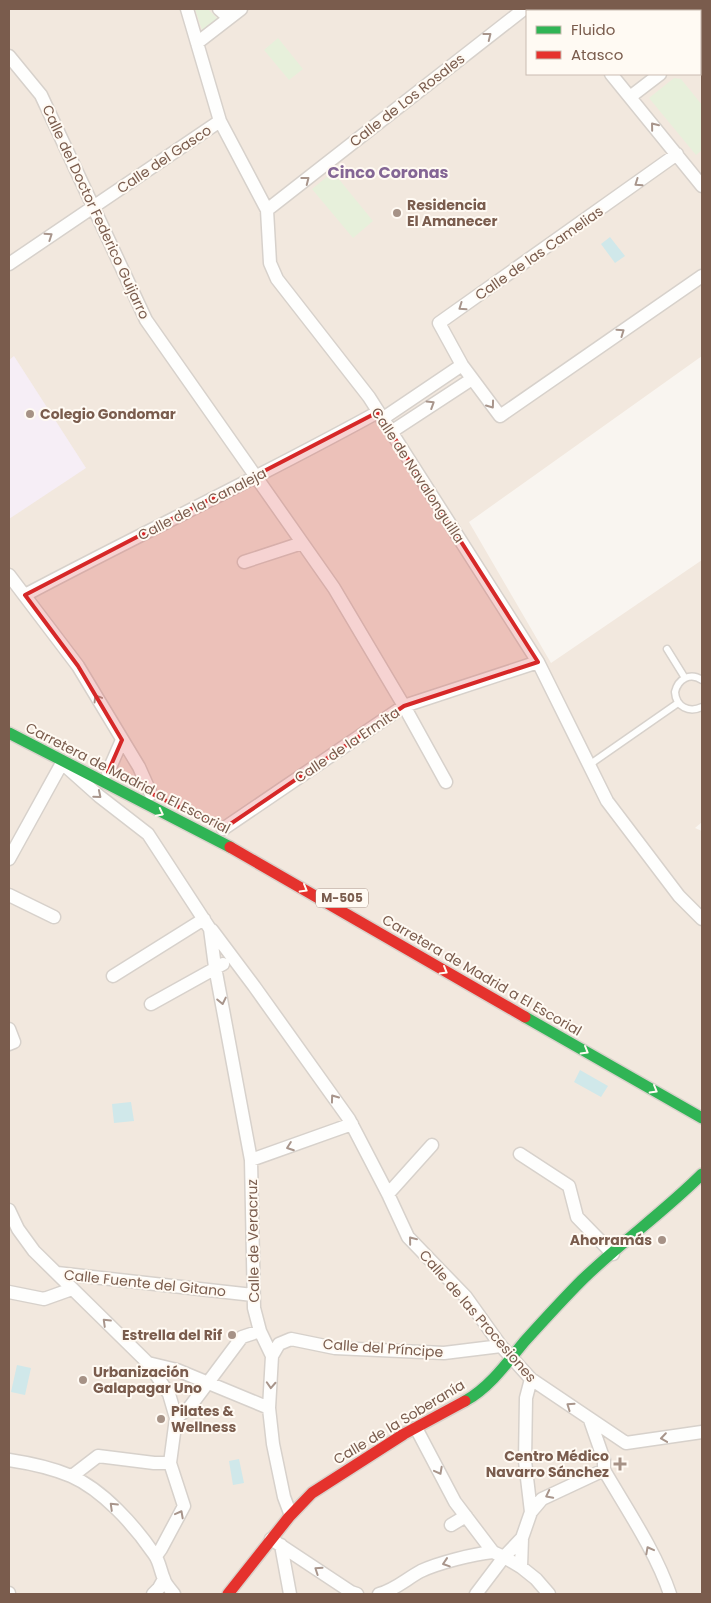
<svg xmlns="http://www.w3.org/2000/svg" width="711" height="1603" font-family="Poppins,sans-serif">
<rect width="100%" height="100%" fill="#f9f5f0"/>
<path fill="#f2e8de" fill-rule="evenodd" d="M9,9H702V356L469,522L551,663L702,560V822L695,828L702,831V1594H9ZM527,11H700V74H527Z"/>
<path fill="#f6eef6" d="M14,356L86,468L9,519V360Z"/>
<path fill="#e7f0db" d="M195,9H208L219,20L203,33Z
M278,38L303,69L289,80L264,50Z
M674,78L681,79L702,105V150L696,155L649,98Z
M333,172L373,221L353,238L312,189Z"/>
<path fill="#d0e8ea" d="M610,237L625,256L615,263L601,244Z
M580,1070L608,1086L601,1097L574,1082Z
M131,1102L134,1121L114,1123L112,1104Z
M17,1365L31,1368L25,1395L11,1392Z
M239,1459L244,1483L233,1485L229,1461Z"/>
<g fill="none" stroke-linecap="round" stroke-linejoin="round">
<g stroke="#d7d1cb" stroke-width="9">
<path id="lane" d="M667,649L685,678
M702,680C690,672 678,679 675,692C676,707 689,713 702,707
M589,765L678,703"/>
</g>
<g stroke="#d7d1cb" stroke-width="15">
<path id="street" d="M187,9L220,121L267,210L270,263L277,279L369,397L538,662L607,801L679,896L702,919
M219,9L229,18
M556,9L558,11
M700,42L702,40
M197,43L241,9
M9,56L41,95L146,320L334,588L404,706L446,782
M611,74L702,186
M630,97L660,74
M677,154L439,323L462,365L500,416L702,276
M267,210L524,9
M9,264L220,121
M382,419L462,365
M391,432L472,379
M244,562L302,543
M9,575L78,666L139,767L151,794
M25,595C142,533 262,476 378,412
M108,772L122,740
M223,829L404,706L538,662
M9,859L62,763L99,796L148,834L210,929L215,967L251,1160L254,1308L260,1331L272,1356L269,1408L273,1444L284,1497L290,1513
M9,895L54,917
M212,930L254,986L349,1119L388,1194L408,1237L466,1297L501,1346L531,1379L626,1443L702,1432
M113,976L204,919
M151,1004L223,964
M9,1044L14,1042L9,1029
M520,1154L569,1186L577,1217L613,1254
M251,1160L352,1124
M388,1194L432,1145
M9,1210L18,1229L34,1251L148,1363L177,1370L269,1408
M57,1273L253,1295
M9,1292L44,1299L72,1289
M272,1356L279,1344L291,1339L335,1348L444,1353L501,1346
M148,1363L169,1394L176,1418
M590,1420L604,1460V1470C626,1508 656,1552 670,1594
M416,1428L455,1502L493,1552L504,1557L521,1567L536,1579L549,1594
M9,1460C29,1463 52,1468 71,1476C103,1490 135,1526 154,1554C160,1562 160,1570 164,1579C165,1584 171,1590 174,1594
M72,1476L98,1456L154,1463H170
M531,1512L542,1499L604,1470
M451,1525L466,1516
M271,1539L351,1592L357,1594
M281,1545L290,1594
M156,1556L161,1549L184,1506L170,1463L176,1418L189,1408L242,1337L260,1331
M521,1567L522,1538L531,1512L525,1461L526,1398L531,1379
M9,1593V1594
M153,1594L159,1588L164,1579
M379,1594C395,1590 406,1579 421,1571C438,1563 473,1554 493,1552
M476,1594L504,1557L522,1538"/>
</g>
<g stroke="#d9d2cb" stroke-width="14">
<path id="fast" d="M9,733L230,847
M525,1017L702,1118
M465,1401C489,1388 507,1363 524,1342C543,1321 562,1300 582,1280C620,1243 664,1212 702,1174"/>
</g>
<g stroke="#d9d2cb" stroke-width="14">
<path id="jam" d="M230,847L525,1017
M228,1594L289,1517L312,1493L404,1434L465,1401"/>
</g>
<use href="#lane" stroke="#fefefd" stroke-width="6"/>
<use href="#street" stroke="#fefefd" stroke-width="12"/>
<use href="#fast" stroke="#30b455" stroke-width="11"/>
<use href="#jam" stroke="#e5322d" stroke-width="11"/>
</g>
<defs><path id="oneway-chevron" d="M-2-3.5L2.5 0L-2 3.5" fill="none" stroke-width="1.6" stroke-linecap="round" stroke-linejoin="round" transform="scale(1.25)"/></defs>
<g stroke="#a8958b">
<use href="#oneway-chevron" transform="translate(488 36) rotate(-38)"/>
<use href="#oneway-chevron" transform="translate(654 126) rotate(-129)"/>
<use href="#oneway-chevron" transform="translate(306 180) rotate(-38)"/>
<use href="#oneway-chevron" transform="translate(638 183) rotate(145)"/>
<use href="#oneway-chevron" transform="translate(49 236) rotate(-34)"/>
<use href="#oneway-chevron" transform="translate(462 307) rotate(145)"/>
<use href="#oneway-chevron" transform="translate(621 332) rotate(-35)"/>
<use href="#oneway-chevron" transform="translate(431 404) rotate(-32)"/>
<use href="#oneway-chevron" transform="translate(491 405) rotate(54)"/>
<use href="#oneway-chevron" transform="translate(97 698) rotate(-121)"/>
<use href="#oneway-chevron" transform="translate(98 795) rotate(40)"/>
<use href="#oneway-chevron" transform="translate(222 1001) rotate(78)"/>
<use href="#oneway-chevron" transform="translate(334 1098) rotate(-126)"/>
<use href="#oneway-chevron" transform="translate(290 1147) rotate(160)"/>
<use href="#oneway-chevron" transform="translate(412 1240) rotate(-129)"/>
<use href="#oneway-chevron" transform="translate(106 1322) rotate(-136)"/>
<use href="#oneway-chevron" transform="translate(271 1385) rotate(93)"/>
<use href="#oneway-chevron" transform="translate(570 1406) rotate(-145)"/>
<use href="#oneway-chevron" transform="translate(664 1438) rotate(172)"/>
<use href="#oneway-chevron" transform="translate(439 1471) rotate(62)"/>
<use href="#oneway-chevron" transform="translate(549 1495) rotate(153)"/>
<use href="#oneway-chevron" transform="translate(113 1506) rotate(-136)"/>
<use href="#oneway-chevron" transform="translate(180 1514) rotate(-62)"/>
<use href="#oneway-chevron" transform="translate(649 1550) rotate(-118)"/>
<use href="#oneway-chevron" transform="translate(446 1563) rotate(162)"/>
<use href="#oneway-chevron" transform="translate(318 1570) rotate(-146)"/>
</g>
<g stroke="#fffaf3">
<use href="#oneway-chevron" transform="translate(160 813) rotate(27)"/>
<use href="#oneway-chevron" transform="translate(304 889) rotate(30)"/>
<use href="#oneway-chevron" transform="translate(444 971) rotate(30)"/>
<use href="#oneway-chevron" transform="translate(585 1051) rotate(30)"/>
<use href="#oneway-chevron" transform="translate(654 1090) rotate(30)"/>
</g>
<path fill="#d62828" fill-opacity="0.2" stroke="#d62828" stroke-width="4" stroke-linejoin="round" d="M378,412L538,662L404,706L223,829L108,772L122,740L78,666L25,595Z"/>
<g fill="#a69286" stroke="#fffaf3" stroke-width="2">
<circle cx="397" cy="213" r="5"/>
<circle cx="30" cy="414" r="5"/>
<circle cx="662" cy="1240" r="5"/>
<circle cx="232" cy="1335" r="5"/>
<circle cx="83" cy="1380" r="5"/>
<circle cx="161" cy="1419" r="5"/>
<path d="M617.5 1456.5h5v5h5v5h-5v5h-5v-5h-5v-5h5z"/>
</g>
<g text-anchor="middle" stroke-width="4" stroke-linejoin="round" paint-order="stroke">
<rect fill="#fffaf3" stroke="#a28b7f" stroke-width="1" x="316" y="888.5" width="52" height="19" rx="4"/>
<g font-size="12" font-weight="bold" fill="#7a5c4d">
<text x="342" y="902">M-505</text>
</g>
<g font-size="14" fill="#7a5c4d" stroke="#fffaf3">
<text transform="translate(407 100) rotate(-38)" y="5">Calle de Los Rosales</text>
<text transform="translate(164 159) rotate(-34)" y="5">Calle del Gasco</text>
<text transform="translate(96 212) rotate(65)" y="5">Calle del Doctor Federico Guijarro</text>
<text transform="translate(539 253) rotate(-35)" y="5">Calle de las Camelias</text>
<text transform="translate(418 475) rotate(57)" y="5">Calle de Navalonguilla</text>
<text transform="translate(202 504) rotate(-27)" y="5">Calle de la Canaleja</text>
<text transform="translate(347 745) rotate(-34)" y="5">Calle de la Ermita</text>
<text transform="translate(128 778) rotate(27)" y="5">Carretera de Madrid a El Escorial</text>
<text transform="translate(482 975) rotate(30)" y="5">Carretera de Madrid a El Escorial</text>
<text transform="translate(253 1241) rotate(-91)" y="5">Calle de Veracruz</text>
<text transform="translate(145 1283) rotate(6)" y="5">Calle Fuente del Gitano</text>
<text transform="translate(478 1316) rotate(49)" y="5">Calle de las Procesiones</text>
<text transform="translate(383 1348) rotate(4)" y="5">Calle del Príncipe</text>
<text transform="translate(399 1422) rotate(-31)" y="5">Calle de la Soberanía</text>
</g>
<g font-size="14" font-weight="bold" fill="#7a5c4d" stroke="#fffaf3" text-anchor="start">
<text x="407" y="210">Residencia<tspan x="407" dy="16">El Amanecer</tspan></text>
<text x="40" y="419">Colegio Gondomar</text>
<text x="652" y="1245" text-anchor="end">Ahorramás</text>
<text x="222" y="1340" text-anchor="end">Estrella del Rif</text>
<text x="93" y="1377">Urbanización<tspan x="93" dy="16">Galapagar Uno</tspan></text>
<text x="171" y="1416">Pilates &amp;<tspan x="171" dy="16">Wellness</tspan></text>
<text x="609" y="1461" text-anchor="end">Centro Médico<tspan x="609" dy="16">Navarro Sánchez</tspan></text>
</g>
<g font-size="16" font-weight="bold" fill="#846695" stroke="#fffaf3">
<text x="388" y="178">Cinco Coronas</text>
</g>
</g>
<rect width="711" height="1603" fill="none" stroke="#7a5c4d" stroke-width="20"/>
<rect x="526" y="10" width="175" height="65" fill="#fffaf3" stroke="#cabbb1"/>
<rect x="536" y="26" width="25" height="8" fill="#30b455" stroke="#cabbb1"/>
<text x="571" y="35" font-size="15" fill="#7a5c4d">Fluido</text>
<rect x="536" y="51" width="25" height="8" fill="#e5322d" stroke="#cabbb1"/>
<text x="571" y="60" font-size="15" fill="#7a5c4d">Atasco</text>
</svg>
